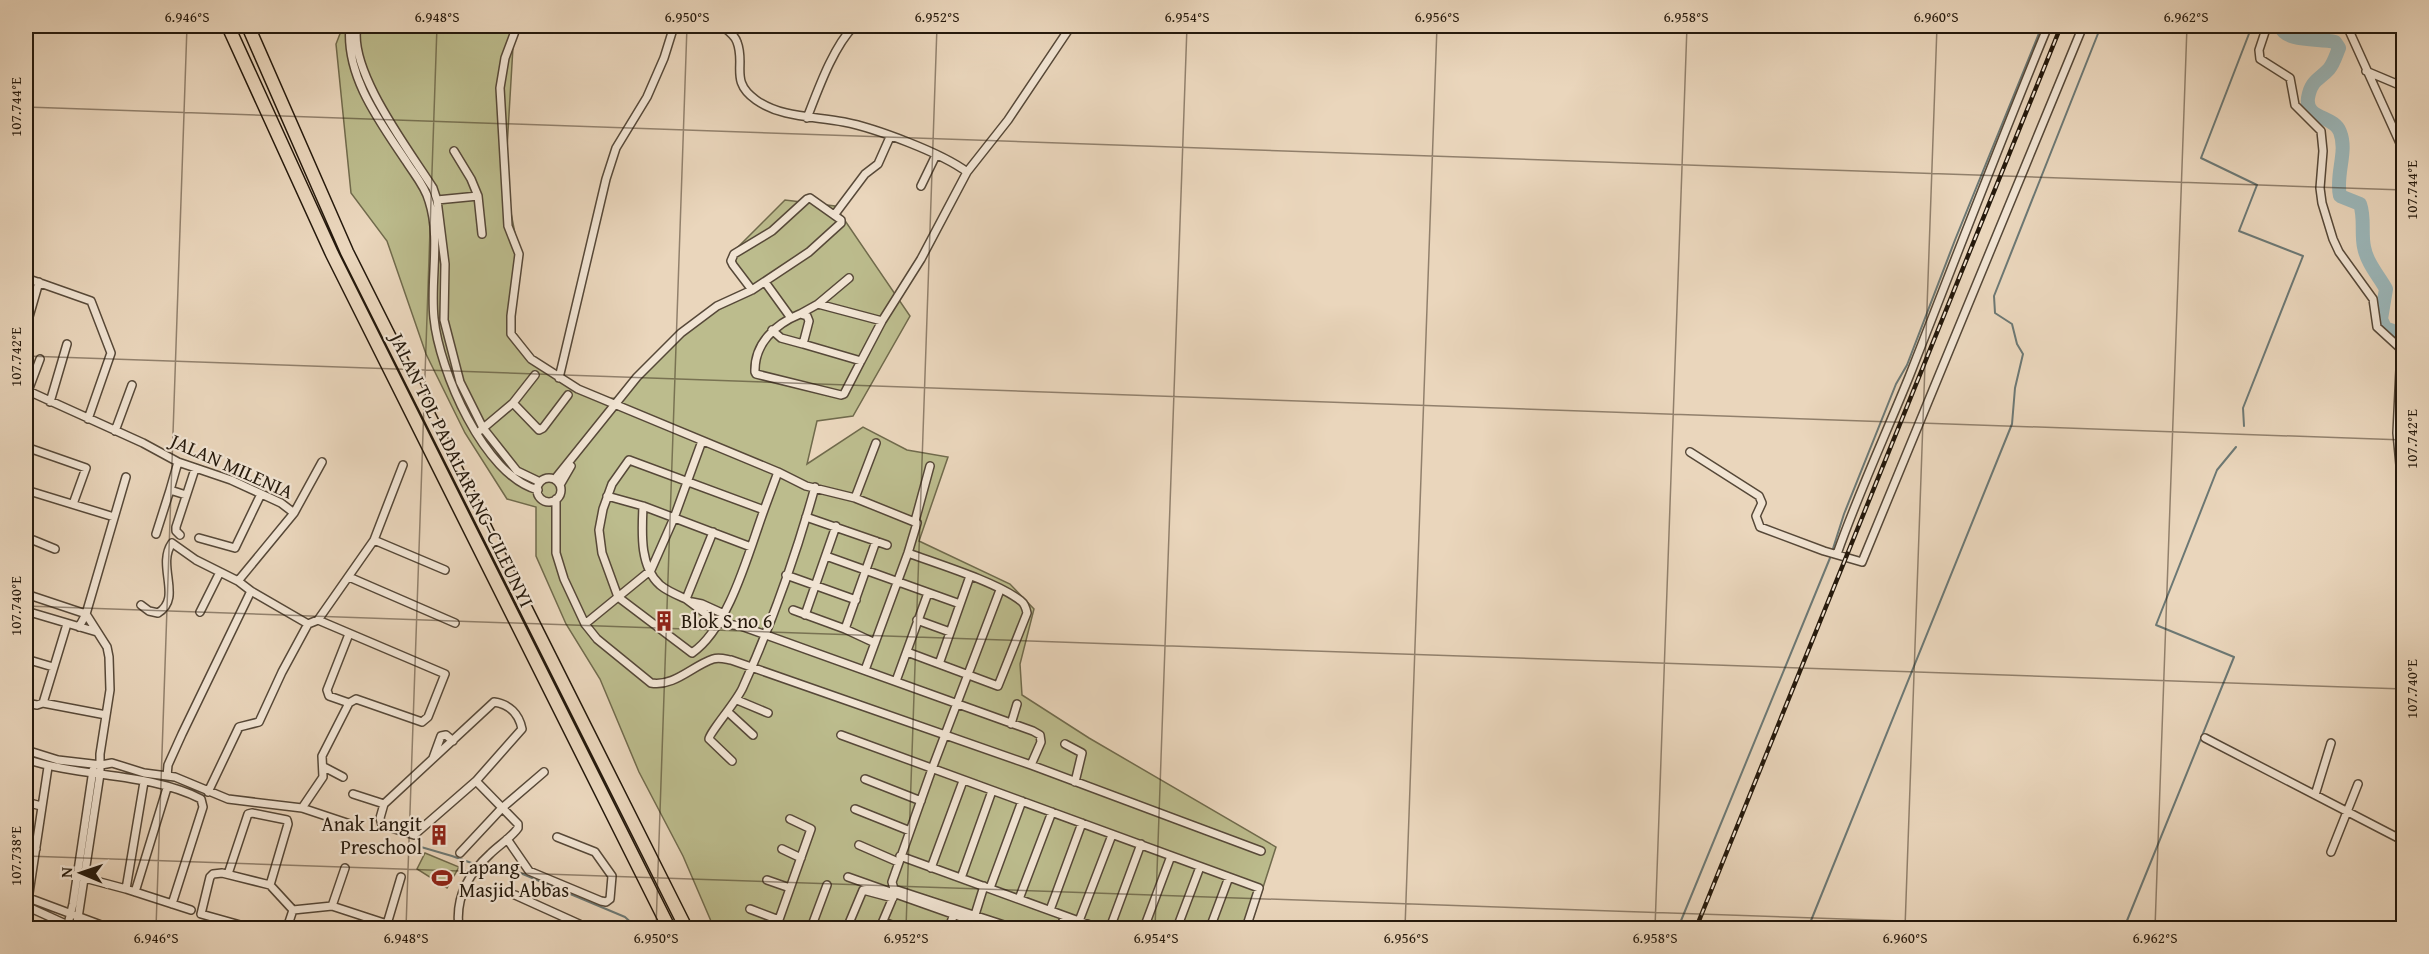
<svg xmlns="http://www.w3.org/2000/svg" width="2429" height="954" font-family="'Gentium Book Plus',serif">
<rect width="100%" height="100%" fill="#ead6bc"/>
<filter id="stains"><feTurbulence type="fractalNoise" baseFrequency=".00333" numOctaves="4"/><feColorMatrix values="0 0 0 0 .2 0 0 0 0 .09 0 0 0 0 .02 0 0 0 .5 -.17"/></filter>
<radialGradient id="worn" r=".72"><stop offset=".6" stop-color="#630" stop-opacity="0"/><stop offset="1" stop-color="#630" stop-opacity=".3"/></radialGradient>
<path fill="#bcbc8d" stroke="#706a4c" stroke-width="1.5" d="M343,26H517L514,30L505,182L519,254L509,325L539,364L598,399L618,398L635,374L680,331L748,290L741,280L733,252L785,200L835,206L910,316L853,416L817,421L807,464L863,427L907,450L948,457L919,541L1010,584L1034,609L1020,664L1022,695L1089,738L1276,847L1250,928H714L683,856L639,772L600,679L566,624L536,556V507L507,499L465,433L426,354L387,241L351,193L336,44Z
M425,853L459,867L447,888L417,869Z"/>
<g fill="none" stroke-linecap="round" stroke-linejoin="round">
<path stroke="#6c7874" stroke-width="2" d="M2244,426L2243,408L2303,256L2239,231L2257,185L2201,158L2252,26
M421,847L452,856L505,875L518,872L625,917L637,928
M1678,928L1830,558L1844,514L1896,384L1907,365L1955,240L2042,26
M1808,928L2012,424L2015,388L2023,354L2017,344L2012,324L1995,313L1994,296L2101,26
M2124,928L2234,657L2156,625L2217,470L2236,447"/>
<path stroke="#9bb7ba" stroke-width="14" d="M2280,26C2286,43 2319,38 2335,42L2339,48C2336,55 2334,63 2329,69C2319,80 2311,80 2308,98C2305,120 2334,115 2340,132C2348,152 2335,175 2340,196L2360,204C2365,218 2361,233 2364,247C2367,263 2378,275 2386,289L2381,319L2385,328L2404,335"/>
<g stroke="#564838" stroke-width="10">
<path id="minor" d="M350,26C345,76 380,122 406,161C414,174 425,186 429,201C441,238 430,280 434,318C439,370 484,476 538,490
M357,26C348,71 409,150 433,188L437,200L445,264L444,320L460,382L483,428L517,471L540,482
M517,26L505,58L500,88L508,226L519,254L511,316V334L531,359L578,389L778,472L806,486L855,498L917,523L908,553L865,670
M722,26C727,30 735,35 737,42C746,65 729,81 756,100C782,118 813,116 844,122C875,128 942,153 967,172
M2267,26L2259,50L2260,59L2290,78L2295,105L2321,131L2323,151L2320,188L2322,203L2333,239L2339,252L2373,299L2377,327L2401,349L2397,433L2404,507
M2347,26L2404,152
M2366,71L2404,87
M807,118C818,90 833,47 854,26
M921,186L936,155
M478,196L482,234
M437,200L478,196L471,179L454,151
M835,214L865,174L878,164L890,137
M26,278L91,301L111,353L88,419
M765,282L791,318
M818,304L882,321L861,361
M800,314L807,316L809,321L803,344L861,361L844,394L841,395L756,374L755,372C754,344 775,324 800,314Z
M800,314L818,304L849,278
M882,321L921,259L967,172L1008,120L1071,26
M26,327L39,282
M772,330L781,338L803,344
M559,378L606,179L616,148L647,97L664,58L674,26
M26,390L143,443L178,462L231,480L281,503L294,513L238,581L251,591L308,624L318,620L374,540L403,465
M28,391L40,359
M50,402L67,344
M513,403L539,430L543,428L568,395
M481,430L513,403L535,375
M115,431L132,385
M26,447L86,468L73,504
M1690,452L1759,496L1762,503L1756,516L1760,527L1824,551L1862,562L2083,26
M629,460L764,510C749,551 729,628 692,653L618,597L602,553L599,530L603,509L612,484Z
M537 490a12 12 0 1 1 24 0a12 12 0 1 1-24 0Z
M555,479L637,377L681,333L717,306L752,290L809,252L841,223V220L810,198L807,199L772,231L734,254L731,261L733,265L752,290
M560,485L571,466
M26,490L114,517
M170,490L178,462
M607,496L643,506L751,547
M855,498L876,443
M556,499V553L564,579L585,624L597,639L651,683C674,687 692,666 713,659C719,657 725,659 731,660L1031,765L1261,851
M643,506C642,531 639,566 660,585C667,591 677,595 686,599L713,532
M764,510L778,472
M294,513L322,462
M806,517L887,545
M915,521L930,466
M156,534L170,490L186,495
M180,535L176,531V527L195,469
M199,538L235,548L261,494
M26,540H33L55,549
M374,540L445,570
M1837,554C1858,494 1885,436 1909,377C1955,260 2000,142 2048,26
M826,556L960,604
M786,575L856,600
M349,577L455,623
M1000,590L932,769L892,882L894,889L1013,928
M26,594L86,614L107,647L109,657L110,690L100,754V774L78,918L75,928
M686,599L718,623L741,626L1033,731L1040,735L1041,742L1031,765
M692,602L702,604L724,614
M141,605L149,611L158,613C183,598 156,566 172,543L196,560L238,581
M793,610L845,629L875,643
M26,611L97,632
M200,612L220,572
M805,615L836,526
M917,620L950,632
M585,624L651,570L674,518L702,441
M79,627L86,614L126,477
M845,629L876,541
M907,652L998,686L1027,613C1026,608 1025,604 1021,601C997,582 938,564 908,553
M26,659L53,667
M939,664L970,576
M896,681L928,593
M737,700L768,713
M26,703L37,705L43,703L67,624
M43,703L106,715
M349,703L329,696L327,690L349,634
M728,712L753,735
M1011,724L1017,704
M841,735L1259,888L1246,928
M2205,738L2404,841
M1065,744L1082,753L1075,782
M26,750L58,760L101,765L112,763L144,773L175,777L228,799L302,808L356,826
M433,758L441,736L446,735L453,741
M26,759C81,778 148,772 201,799L203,807L172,904
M732,761L709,739C709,733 738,700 743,687C772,623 796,555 815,487
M324,767L343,777
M167,776L168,765L182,734L251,591
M865,779L921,801
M208,792L239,727L259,722L282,672L308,624
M353,794L384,804L494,702C509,704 519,714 522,729L476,781L518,824V828C511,838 499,845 490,854C468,874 455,899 459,928
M2315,795L2331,743
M26,802L41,806
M384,804L380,818L382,825L414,835L476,781
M302,808L323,777L322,756L349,703L356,699L422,722L428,717L445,674L318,620
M855,809L910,831
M507,839L529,871L601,901L606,902L610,899L612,876L595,852L557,837
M859,845L898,862
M26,846L36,849
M782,849L801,858
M2331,852L2358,784
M460,853L502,808L544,772
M900,856L1098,928
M931,868L963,781
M228,874L248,814L252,813L287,820L288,824L270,885L293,910
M81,877L126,889L191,910
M848,877L992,928
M961,878L992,791
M767,880L790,888
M990,888L1022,801
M126,889L144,782
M135,892L167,788
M515,895L588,928
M26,897L109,928
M1019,899L1052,812
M26,906L70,926
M332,906L345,868
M750,909L779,920
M293,910L332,906L387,924L385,928
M1050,910L1082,823
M26,913L48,767
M974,918L984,886
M1079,921L1112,835
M883,922L901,928
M387,924L401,877
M67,928L73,904L93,770
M251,928L201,914L210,877L213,874L222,873L270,885
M287,928L293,910
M776,928L811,829L790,819
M811,928L827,885
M847,928L863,890L893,898
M880,928L894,895
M949,928L955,911
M1060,928L1065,916
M1110,928L1141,844
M1144,928L1171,856
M1177,928L1200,867
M1210,928L1229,877"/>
</g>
<g stroke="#25190c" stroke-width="15">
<path id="motorway" d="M228,26L332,254L669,928
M248,26L347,252L686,928"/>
</g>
<use href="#minor" stroke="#f1e4d3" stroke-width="7"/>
<use href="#motorway" stroke="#ead6bc" stroke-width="12"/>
<g stroke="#25190c" stroke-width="4.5">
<path id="rail" d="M1696,928L2061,26"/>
</g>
<use href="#rail" stroke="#f1e4d3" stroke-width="2" stroke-dasharray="7" stroke-linecap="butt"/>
</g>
<path fill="none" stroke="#25190c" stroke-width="1.5" stroke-opacity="0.45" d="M26,107L2404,190M26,356L2404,440M26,606L2404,689M26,856L2105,928M156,928L187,26M406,928L437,26M656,928L687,26M906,928L937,26M1155,928L1187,26M1405,928L1437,26M1655,928L1687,26M1905,928L1937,26M2155,928L2187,26"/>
<defs>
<g id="building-bare" transform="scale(1.62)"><path d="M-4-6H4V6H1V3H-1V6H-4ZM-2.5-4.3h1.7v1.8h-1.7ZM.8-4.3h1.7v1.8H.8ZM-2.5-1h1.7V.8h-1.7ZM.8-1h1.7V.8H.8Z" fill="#8f2418" stroke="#f1e4d3" stroke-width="2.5" paint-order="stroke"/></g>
<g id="stadium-bare" transform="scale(1.62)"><path d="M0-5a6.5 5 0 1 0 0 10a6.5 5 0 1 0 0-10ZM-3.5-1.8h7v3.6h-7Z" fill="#8f2418" stroke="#f1e4d3" stroke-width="2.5" paint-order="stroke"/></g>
</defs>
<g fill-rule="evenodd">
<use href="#building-bare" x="664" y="621"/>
<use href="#building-bare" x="439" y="835"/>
<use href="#stadium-bare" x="442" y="878"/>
</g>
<g text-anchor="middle" stroke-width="4.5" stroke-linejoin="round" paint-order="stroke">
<g font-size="20" fill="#25190c" stroke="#f1e4d3">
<text transform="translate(232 466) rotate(24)" y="7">JALAN MILENIA</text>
<text transform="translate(462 470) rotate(64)" y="7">JALAN TOL PADALARANG–CILEUNYI</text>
</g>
<g font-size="20" fill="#25190c" stroke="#f1e4d3" text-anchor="start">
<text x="681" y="628">Blok S no 6</text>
<text x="422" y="831" text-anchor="end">Anak Langit<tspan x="422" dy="23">Preschool</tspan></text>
<text x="459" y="874">Lapang<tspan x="459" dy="23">Masjid Abbas</tspan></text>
</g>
</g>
<rect width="2429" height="954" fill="none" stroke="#ead6bc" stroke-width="66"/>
<g transform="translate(81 873) rotate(272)" stroke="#f1e4d3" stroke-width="4.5" paint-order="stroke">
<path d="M0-4.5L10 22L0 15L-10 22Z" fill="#25190c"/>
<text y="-9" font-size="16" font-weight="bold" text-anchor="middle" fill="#25190c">N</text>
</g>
<rect x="33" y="33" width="2363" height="888" fill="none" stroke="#25190c" stroke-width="2"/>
<g font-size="15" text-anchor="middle" fill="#25190c">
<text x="187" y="22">6.946°S</text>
<text x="437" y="22">6.948°S</text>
<text x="687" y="22">6.950°S</text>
<text x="937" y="22">6.952°S</text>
<text x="1187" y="22">6.954°S</text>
<text x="1437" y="22">6.956°S</text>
<text x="1686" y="22">6.958°S</text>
<text x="1936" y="22">6.960°S</text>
<text x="2186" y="22">6.962°S</text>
<text transform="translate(16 107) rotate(-90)" y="5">107.744°E</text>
<text transform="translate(2412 190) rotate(-90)" y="5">107.744°E</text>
<text transform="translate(16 357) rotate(-90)" y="5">107.742°E</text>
<text transform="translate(2412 439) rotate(-90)" y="5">107.742°E</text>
<text transform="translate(16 606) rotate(-90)" y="5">107.740°E</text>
<text transform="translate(2412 689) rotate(-90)" y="5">107.740°E</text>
<text transform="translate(16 856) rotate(-90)" y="5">107.738°E</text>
<text x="156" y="943">6.946°S</text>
<text x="406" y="943">6.948°S</text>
<text x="656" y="943">6.950°S</text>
<text x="906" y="943">6.952°S</text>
<text x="1156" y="943">6.954°S</text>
<text x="1406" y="943">6.956°S</text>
<text x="1655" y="943">6.958°S</text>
<text x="1905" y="943">6.960°S</text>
<text x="2155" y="943">6.962°S</text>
</g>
<rect width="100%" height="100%" filter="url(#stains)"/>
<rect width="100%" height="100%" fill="url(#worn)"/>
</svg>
